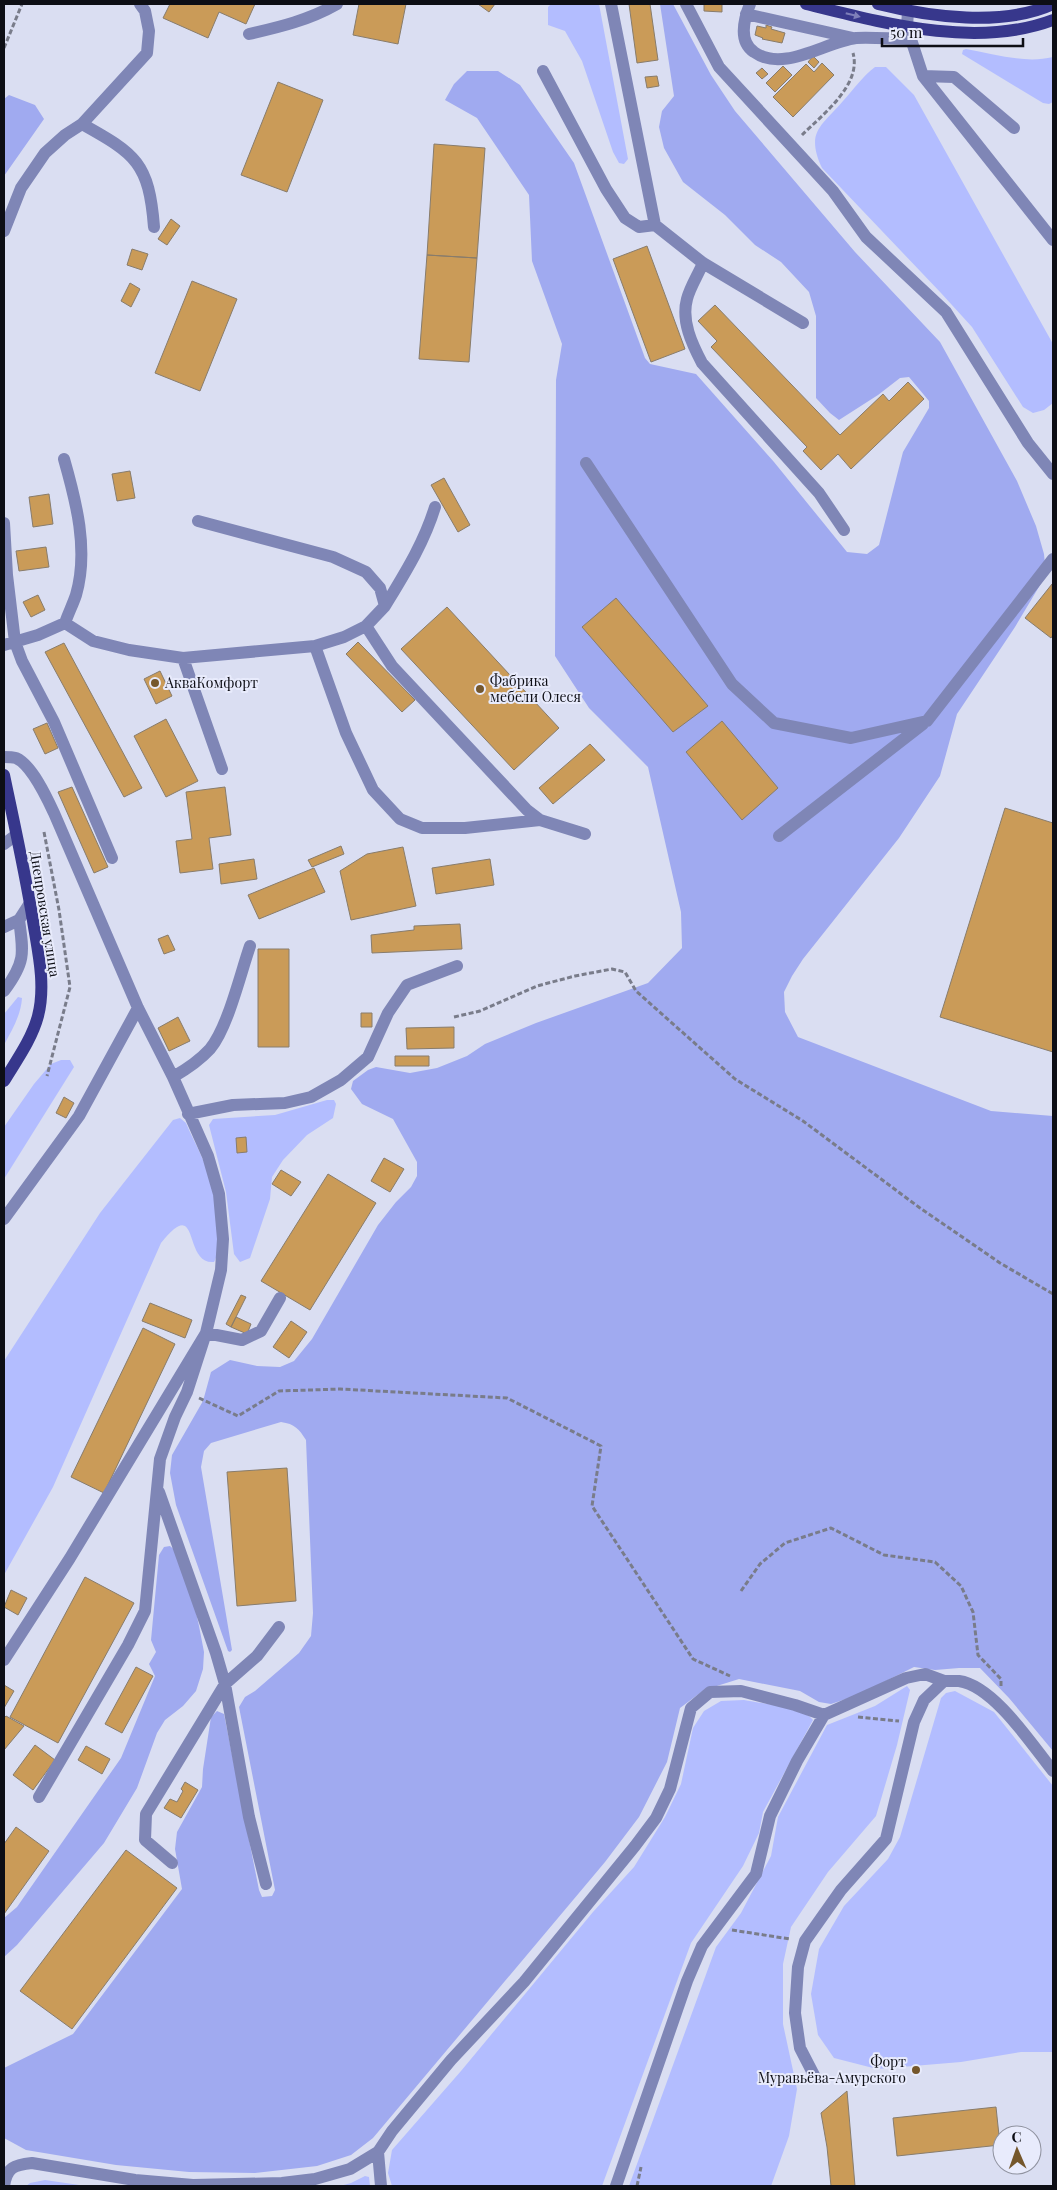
<svg xmlns="http://www.w3.org/2000/svg" width="1057" height="2190" font-family="'Playfair Display',serif">
<rect width="100%" height="100%" fill="#dadef2"/>
<path fill="#b3bdff" d="M551,4H599L628,159L624,164L619,163L613,152L582,61L565,31L548,25V7Z
M966,49C995,54 1025,64 1053,57V102L1049,104L1043,103L962,54L963,50Z
M875,67H886L914,95L1053,344V403L1044,410L1033,413L1023,407L972,327L941,293L822,168C805,131 822,126 843,101C854,89 862,77 875,67Z
M18,997L22,998C21,1015 12,1030 4,1045V1014Z
M61,1060H70L74,1067L4,1179V1127L34,1084L51,1064Z
M327,1100H334L336,1104L333,1118L307,1135L283,1160L272,1177L270,1199L250,1258L240,1262L234,1254L226,1192L209,1125L213,1119L275,1115Z
M180,1118L186,1123C194,1142 206,1162 211,1183C216,1199 223,1249 214,1262C182,1265 201,1193 161,1243L53,1487L4,1575V1361L100,1213L173,1120Z
M907,1686L910,1690L897,1745L876,1816L828,1872L791,1927L783,1964V2024L797,2089L789,2136L771,2186H629L716,1947L741,1913L771,1856L778,1817L827,1725L875,1706Z
M955,1691L994,1712L1053,1786V2052H1021L961,2062L877,2069L834,2058L818,2035L811,1994L819,1949L844,1906L888,1859L900,1837L941,1698L946,1693Z
M744,1700C759,1703 805,1708 813,1720L763,1812L759,1833L743,1866L691,1943L602,2186H392L388,2173L392,2150L461,2071L593,1912L634,1867L665,1817L681,1784L693,1728L704,1711L721,1701Z
M365,2176L369,2177L370,2186H340L351,2183Z
M45,2180L86,2186H26L30,2183Z"/>
<path fill="#a0aaf0" d="M660,4H673L711,75L735,111L855,252L940,342L1017,481L1036,526L1044,554L1046,575L1015,627L957,714L940,776L899,838L803,959L792,976L784,992L785,1012L798,1037L991,1111L1053,1116V1751L1009,1698L980,1668H959L935,1670L914,1667L858,1695L831,1704L819,1702L800,1691L739,1679L704,1690L680,1708L667,1762L639,1817L605,1862L373,2138L351,2155L317,2166L255,2173L189,2172L116,2165L26,2150L4,2138V2068L73,2034L182,1889L175,1849L177,1832L202,1787L203,1769L211,1717L217,1711L224,1714L259,1890L262,1897L272,1896L275,1890L239,1707L245,1697L255,1691L299,1653L311,1636L313,1613L306,1440C299,1429 295,1424 281,1422L211,1443L204,1451L201,1467L232,1650L230,1652L228,1651L176,1505L170,1473L172,1455L203,1401L211,1372L230,1360L257,1366L280,1367L294,1361L312,1339L378,1225L396,1202L411,1187L417,1176V1162L393,1119L362,1104L351,1089L353,1081L368,1070L376,1067L410,1073L437,1068L467,1056L485,1044L536,1023L648,983L682,948L681,912L648,767L589,708L555,656L556,380L562,344L532,261L529,195L477,118L445,100L454,84L467,71H498L520,85L574,163L645,358L650,364L696,374L774,462L847,552L867,554L879,545L903,452L929,408V401L909,377L900,378L878,395L839,420L830,413L816,398V316L809,292L781,262L755,245L725,215L683,182L664,148L659,127L662,111L674,96Z
M9,95L35,105L44,119L4,176V99Z
M170,1546L178,1553L194,1603L199,1626L204,1652L203,1669L196,1691L183,1706L165,1720L157,1733L137,1788L104,1843L17,1945L4,1957V1918L17,1907L121,1758L155,1676L149,1664L156,1652L151,1640L159,1555L164,1547Z"/>
<path fill="#ca9b58" stroke="#887c6c" d="M170,4H255L246,24L219,12L208,38L163,18Z
M359,4H406L398,44L353,35Z
M478,4H495L489,12Z
M629,4H650L658,60L637,63Z
M704,4H722V12L704,11Z
M766,25L772,27L771,29L785,33L782,43L762,39L763,38L755,35L757,26L766,28Z
M813,56L819,62L814,68L808,62Z
M822,63L834,75L793,117L773,97L806,64L814,72Z
M783,66L792,75L775,92L766,83Z
M762,68L768,74L762,79L756,73Z
M657,76L659,86L647,88L645,77Z
M278,82L323,100L287,192L241,175Z
M434,144L485,148L477,258L427,255Z
M171,219L180,226L167,245L158,239Z
M647,246L685,349L651,362L613,259Z
M132,249L148,254L142,270L127,265Z
M427,255L477,258L469,362L419,359Z
M192,281L237,299L200,391L155,373Z
M130,283L140,289L131,307L121,301Z
M715,305L840,435L883,394L889,401L908,382L924,399L851,469L838,454L821,470L803,451L807,447L711,347L717,341L698,321Z
M130,471L135,498L117,501L112,474Z
M444,478L470,525L458,532L431,485Z
M49,494L53,524L33,527L29,497Z
M46,547L49,567L19,571L16,551Z
M1052,584L1053,635L1051,638L1025,618Z
M38,595L45,610L31,617L23,602Z
M616,598L708,706L673,732L582,627Z
M447,607L559,728L514,770L401,649Z
M358,642L415,700L402,712L346,654Z
M64,643L142,788L124,797L45,652Z
M160,671L172,696L156,704L144,679Z
M166,719L198,781L166,797L134,736Z
M722,721L778,788L742,820L686,752Z
M47,723L58,748L45,754L33,729Z
M590,744L605,760L553,804L539,788Z
M72,787L108,867L94,873L58,792Z
M225,787L231,835L209,838L213,869L180,873L176,841L192,839L186,792Z
M1005,808L1053,823V1052L940,1017Z
M341,846L344,854L312,867L308,860Z
M403,847L416,906L351,920L340,871L367,854Z
M254,859L257,879L221,884L219,864Z
M490,859L494,885L436,894L432,868Z
M314,868L325,892L259,919L248,895Z
M460,924L462,949L372,953L371,935L414,930V926Z
M168,935L175,950L164,954L158,939Z
M258,949H289V1047H258Z
M361,1013H372V1027H361Z
M178,1017L190,1041L169,1051L158,1028Z
M454,1027V1048L407,1049L406,1028Z
M395,1056H429V1066H395Z
M64,1097L74,1103L66,1118L56,1113Z
M246,1137L247,1152L237,1153L236,1138Z
M384,1158L404,1169L390,1192L371,1181Z
M281,1170L301,1182L291,1196L272,1184Z
M328,1174L376,1203L310,1310L261,1281Z
M241,1295L246,1297L231,1327L226,1324Z
M150,1303L192,1320L185,1338L142,1321Z
M236,1317L251,1324L247,1334L231,1327Z
M291,1321L307,1332L289,1358L273,1347Z
M143,1328L175,1344L104,1493L71,1477Z
M287,1468L296,1601L237,1606L227,1472Z
M85,1577L134,1603L58,1743L10,1717Z
M11,1590L27,1598L18,1615L4,1607Z
M136,1667L153,1676L122,1733L105,1724Z
M4,1685L14,1691L4,1708Z
M6,1716L24,1726L4,1750V1718Z
M35,1745L55,1760L33,1790L13,1775Z
M86,1746L110,1759L102,1774L78,1760Z
M185,1782L198,1790L181,1818L164,1808L170,1799L177,1802L183,1791L181,1789Z
M16,1827L49,1851L4,1914V1844Z
M126,1850L177,1888L72,2029L20,1991Z
M847,2091L855,2186H831L827,2147L821,2113Z
M996,2107L1000,2145L897,2156L893,2118Z"/>
<g fill="none" stroke-linecap="round" stroke-linejoin="round">
<path stroke="#797c8a" stroke-width="3" stroke-dasharray="5 2.5" stroke-linecap="butt" d="M4,48L22,4
M802,135C822,115 862,85 853,53
M44,832L59,910L70,987L47,1076
M454,1017L480,1011L537,986L575,976L612,969L625,972L636,991L735,1079L803,1121L920,1208L1000,1263L1053,1294
M199,1398L238,1416L279,1391L340,1389L507,1398L601,1446L592,1506L693,1659L730,1676
M741,1591L760,1564L785,1543L831,1528L884,1555L935,1562L961,1586L973,1612L978,1655L1001,1679V1686
M858,1717L899,1721
M732,1930L790,1939
M637,2186L641,2167"/>
<path stroke="#7f86b6" stroke-width="12" d="M611,4L655,225L703,263L803,323
M686,4L719,67L833,191L866,237L946,312L1028,443L1053,474
M750,4C744,19 738,41 754,52C783,73 825,42 856,38C873,37 892,39 910,39
M908,11L907,27L923,76L1053,240
M746,14L853,38
M249,34C280,27 309,20 337,4
M543,71L606,189L625,218L639,227L655,225
M923,76L954,77L1014,128
M82,124C136,154 149,163 154,227
M4,231L21,188L45,153L65,135L82,124L147,53L149,31L145,11L140,4
M703,263C698,275 690,287 687,299C681,321 692,344 702,363L819,493L844,530
M64,459C76,501 89,550 76,595C73,604 68,614 65,623
M586,463L732,684L774,723L851,738L927,721L1053,559
M4,523L7,575L15,642L22,661L54,722L112,858
M385,606C405,573 424,543 435,507
M366,626L392,666L527,810L540,820L585,834
M4,645L38,635L65,623L93,641L129,650L183,658L315,646L344,637L366,626L385,606L380,588L366,572L333,557L198,521
M315,646L346,733L373,790L400,819L422,828H465L540,820
M183,658L222,769
M4,757C7,757 12,757 16,758C32,765 47,798 54,813L138,1008L173,1077L208,1156L219,1194L223,1239L221,1270L206,1333L187,1392L175,1417L160,1459L145,1611L128,1645L39,1797
M779,836L923,724
M4,844L16,835
M4,927L19,920L30,903
M4,991C25,963 24,954 19,920
M173,1077C187,1069 199,1061 210,1049C228,1027 240,975 250,946
M188,1114L233,1105L285,1103L311,1097L341,1080L368,1057L388,1013L407,985L457,966
M4,1219L79,1116L138,1008
M159,1492L216,1653L225,1684L249,1817L266,1884
M4,1660L70,1558L206,1333L242,1340L261,1331L280,1298
M172,1863L145,1840L146,1814L225,1684L257,1656L279,1627
M816,2079L800,2048L795,2013L798,1967L805,1941L841,1890L886,1839L914,1722L924,1700L944,1681C949,1681 954,1681 959,1681C994,1686 1032,1745 1053,1771
M378,2152L381,2186
M4,2186C7,2167 14,2165 32,2163L135,2180L193,2185L282,2183L315,2179L350,2169L378,2152L392,2131L451,2060L524,1982L635,1846L656,1818L670,1789L691,1708L710,1692L741,1691L795,1705L824,1715L906,1678L925,1674L944,1681
M616,2186L687,1981L702,1946L756,1874L770,1816L797,1761L824,1715"/>
<path stroke="#37378c" stroke-width="12" d="M806,4C883,23 976,49 1053,20
M878,4C930,17 1003,27 1053,4
M4,775C14,823 25,872 33,921C38,952 46,985 38,1016C32,1039 16,1061 4,1081"/>
</g>
<defs><path id="oneway-solid" d="M-6-.8H1V-3.2L6.5 0L1 3.2V.8H-6Z" transform="scale(1.25)"/></defs>
<use fill="#7e7fb9" href="#oneway-solid" transform="translate(853 15) rotate(14)"/>
<g fill="#75572c" stroke="#e8ebfc" stroke-width="2">
<circle cx="155" cy="683" r="5"/>
<circle cx="480" cy="689" r="5"/>
<circle cx="916" cy="2070" r="5"/>
</g>
<g text-anchor="middle" stroke-width="4" stroke-linejoin="round" paint-order="stroke">
<g font-size="14" fill="#0d0e15" stroke="#e8ebfc" text-anchor="start">
<text x="490" y="686">Фабрика<tspan x="490" dy="16">мебели Олеся</tspan></text>
<text x="165" y="688">АкваКомфорт</text>
<text x="906" y="2067" text-anchor="end">Форт<tspan x="906" dy="16">Муравьёва-Амурского</tspan></text>
</g>
<g font-size="14" fill="#0d0e15" stroke="#e8ebfc">
<text transform="translate(45 914) rotate(81)" y="5">Днепровская улица</text>
</g>
</g>
<rect width="1057" height="2190" fill="none" stroke="#0d0e15" stroke-width="10"/>
<g transform="translate(1017 2150) rotate(358)"><circle r="24" fill="#e8ebfc" stroke="#9093a0"/>
<path d="M0-4L9 19L0 12L-9 19Z" fill="#75572c"/>
<text y="-8" font-size="14" font-weight="bold" text-anchor="middle" fill="#0d0e15">С</text>
</g>
<path d="M882 38v8h141v-8" fill="none" stroke="#0d0e15" stroke-width="2.5"/>
<text x="890" y="38" font-size="15" fill="#0d0e15" stroke="#e8ebfc" stroke-width="4" paint-order="stroke">50 m</text>
</svg>
